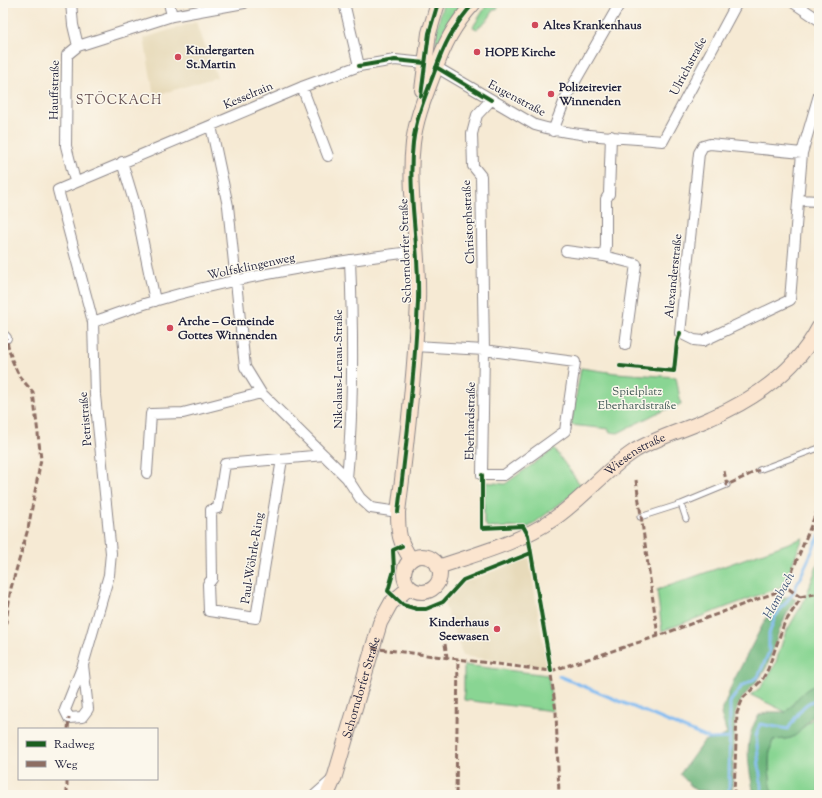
<svg xmlns="http://www.w3.org/2000/svg" width="822" height="798" font-family="'Sorts Mill Goudy',serif">
<rect width="100%" height="100%" fill="#fbf7ec"/>
<filter id="ink" filterUnits="userSpaceOnUse"><feTurbulence type="fractalNoise" baseFrequency=".025" numOctaves="2"/><feDisplacementMap in="SourceGraphic" scale="8" xChannelSelector="R" yChannelSelector="G"/><feConvolveMatrix kernelMatrix="1 2 1 2 8 2 1 2 1" color-interpolation-filters="sRGB"/></filter>
<filter id="wash" filterUnits="userSpaceOnUse"><feTurbulence type="fractalNoise" baseFrequency=".012" numOctaves="4" result="noise"/><feDisplacementMap in="SourceGraphic" scale="16" xChannelSelector="R" yChannelSelector="G"/><feGaussianBlur stdDeviation="0.9" result="paint"/><feColorMatrix in="noise" values="0 0 0 0 0 0 0 0 0 0 0 0 0 0 0 0 0 1.4 0 .05"/><feComposite in="paint" operator="in"/></filter>
<g filter="url(#wash)">
<rect width="100%" height="100%" fill="#f6ead4"/>
<path fill="#e7daba" d="M196,22L217,77L154,96L144,38Z
M529,558L547,667L463,656L444,603L455,592L460,584Z"/>
<path fill="#89d593" stroke="#567c67" d="M443,3H452L465,7L438,47L436,46V34Z
M488,3H500L497,9L493,10L489,18L477,29L473,27Z
M581,368L616,373L676,377L681,404L655,414L618,433L609,432V429L571,425Z
M554,449L582,487L529,527L488,528L484,522V482L505,484Z
M803,538L783,586L662,631L657,590Z
M819,561V684L813,685L786,712L751,695L761,687L775,665L785,634L804,601Z
M464,665L548,675L553,711L464,700Z
M819,713V795H772C770,777 766,757 773,740L791,738Z"/>
<path fill="#6eb67d" stroke="#486c5c" d="M789,596L796,600C791,607 786,614 783,622C776,636 773,652 767,666C758,685 740,693 735,715L732,795H717V792L695,790L680,774L704,741L718,739L727,734L721,714L733,682L775,601Z
M819,684V713C807,717 804,731 793,737C787,740 779,739 773,740C766,758 770,776 772,795H754C749,766 742,741 759,715L770,712H786C795,702 805,686 819,684Z"/>
<g fill="none" stroke-linecap="round" stroke-linejoin="round">
<path stroke="#80bbf2" stroke-width="3" d="M559,676L710,739L729,738
M729,795L730,702L742,686L758,677L769,652V634L775,617L793,593L819,536
M762,795L756,736L760,724L788,729C796,718 803,700 819,700"/>
</g>
</g>
<g filter="url(#ink)">
<g fill="none" stroke-linecap="round" stroke-linejoin="round">
<g stroke="#8c8688" stroke-width="7">
<path id="lane" d="M759,470L819,448
M681,504L727,485
M640,517L681,504L686,519"/>
</g>
<g stroke="#8c8688" stroke-width="12">
<path id="street" d="M71,3L73,25L78,46L67,55L66,146L75,181
M169,3L172,16
M344,3L359,66
M794,3L819,20
M78,46L172,16L244,3
M302,87L328,156
M211,126L228,206L245,367L261,393L347,478L360,498L371,508L398,512
M553,131L566,97L620,3
M802,153L710,144L703,146L699,153L680,333L694,340L703,341L790,300L802,153L819,95
M122,162L136,208L155,301
M798,200L819,201
M566,251L604,256L636,264L625,345
M604,256L606,246V199L609,194L611,136
M93,322C113,315 134,307 154,301C239,276 330,262 418,251
M3,335L6,338
M415,346L484,350L575,362L565,431L504,475H482L484,350L481,176L473,166L472,134L477,115L491,100
M282,459L256,618L209,611L208,584L212,579L211,510L218,508L225,464L324,455
M147,473L151,414L183,413L261,393
M347,478C354,405 353,333 350,260
M83,665L88,709L82,717L69,718L65,710L83,665L109,575L111,553L95,395L93,322L58,190L302,87L359,66L395,60L425,63L436,67L535,125C576,137 620,137 663,141L737,3
M315,795L332,780"/>
</g>
<g stroke="#8c8688" stroke-width="16">
<g id="secondary">
<path d="M422,90L429,33L438,3"/>
<circle cx="422" cy="574" r="18"/>
<path d="M411,559C399,542 398,533 398,512C407,442 415,371 418,301C420,248 407,194 413,143C416,118 425,97 434,73C444,45 453,26 474,3"/>
<path id="s1" d="M438,567C479,553 519,543 555,518C584,498 606,469 636,450C660,436 685,430 711,418C755,399 796,371 819,327"/>
<path id="s2" d="M327,795L334,779L380,623L391,603L409,588"/>
</g>
</g>
<use href="#lane" stroke="#fff" stroke-width="5"/>
<use href="#street" stroke="#fff" stroke-width="10"/>
<use href="#secondary" stroke="#fbe5cf" stroke-width="14"/>
<path stroke="#8d6e63" stroke-width="3" stroke-dasharray="6 3" stroke-linecap="butt" d="M724,471L727,485L759,470
M636,480L658,636
M785,589L819,506
M800,597L819,593
M3,642L11,588L28,529L41,459L33,392L19,376L12,360L6,338
M445,644L447,657
M372,648L551,671L658,636L785,589H789L800,597L799,601L784,624L768,669L762,680L743,698L737,713L734,795
M550,667L556,712L559,795
M68,729L69,718
M67,795V779
M456,795L458,659"/>
<g stroke="#fbf7ec" stroke-width="6">
<path id="cycleway" d="M359,66L395,60L425,63
M436,67L491,100
M421,96L429,33L438,3
M620,366L674,371L677,342L680,333
M482,475V528L523,526L528,535L551,671
M398,512C407,442 415,371 418,301C420,248 407,194 413,143C416,118 425,97 434,73C444,45 453,26 474,3
M402,546L393,550L394,570L388,591L403,605L417,609H426L443,602L463,580L531,553"/>
</g>
<use href="#cycleway" stroke="#1b5e20" stroke-width="4"/>
</g>
</g>
<g fill="#d1495b" stroke="#fbf7ec" stroke-width="1.5">
<circle cx="535" cy="25" r="4"/>
<circle cx="477" cy="52" r="4"/>
<circle cx="178" cy="57" r="4"/>
<circle cx="551" cy="94" r="4"/>
<circle cx="170" cy="328" r="4"/>
<circle cx="497" cy="629" r="4"/>
</g>
<g text-anchor="middle" stroke-width="3" stroke-linejoin="round" paint-order="stroke">
<g font-size="12" font-weight="bold" fill="#22223b" stroke="#fbf7ec" text-anchor="start">
<text x="543" y="29">Altes Krankenhaus</text>
<text x="186" y="54">Kindergarten<tspan x="186" dy="14">St.Martin</tspan></text>
<text x="485" y="56">HOPE Kirche</text>
<text x="559" y="91">Polizeirevier<tspan x="559" dy="14">Winnenden</tspan></text>
<text x="178" y="325">Arche – Gemeinde<tspan x="178" dy="14">Gottes Winnenden</tspan></text>
<text x="489" y="626" text-anchor="end">Kinderhaus<tspan x="489" dy="14">Seewasen</tspan></text>
</g>
<g font-size="12" fill="#22223b" stroke="#fbf7ec">
<text transform="translate(688 66) rotate(-62)" y="4">Ulrichstraße</text>
<text transform="translate(54 90) rotate(-89)" y="4">Hauffstraße</text>
<text transform="translate(248 95) rotate(-23)" y="4">Kesselrain</text>
<text transform="translate(517 98) rotate(28)" y="4">Eugenstraße</text>
<text transform="translate(468 222) rotate(-93)" y="4">Christophstraße</text>
<text transform="translate(405 251) rotate(-92)" y="4">Schorndorfer Straße</text>
<text transform="translate(251 266) rotate(-12)" y="4">Wolfsklingenweg</text>
<text transform="translate(673 276) rotate(-84)" y="4">Alexanderstraße</text>
<text transform="translate(338 369) rotate(-90)" y="4">Nikolaus-Lenau-Straße</text>
<text transform="translate(85 419) rotate(-95)" y="4">Petristraße</text>
<text transform="translate(470 421) rotate(-89)" y="4">Eberhardstraße</text>
<text dy="4" stroke="none"><textPath href="#s1" startOffset="230">Wiesenstraße</textPath></text>
<text transform="translate(252 558) rotate(-81)" y="4">Paul-Wöhrle-Ring</text>
<text dy="4" stroke="none"><textPath href="#s2" startOffset="113">Schorndorfer Straße</textPath></text>
</g>
<g font-size="12" fill="#415855" stroke="#fbf7ec">
<text x="637" y="395">Spielplatz<tspan x="637" dy="14">Eberhardstraße</tspan></text>
</g>
<g font-size="13" letter-spacing="1" fill="#675253" stroke="#fbf7ec">
<text x="119" y="104">STÖCKACH</text>
</g>
<g font-size="13" font-style="italic" fill="#43587b" stroke="#fbf7ec">
<text transform="translate(778 595) rotate(-61)" y="5">Hambach</text>
</g>
</g>
<rect width="822" height="798" fill="none" stroke="#fbf7ec" stroke-width="16"/>
<rect x="18" y="728" width="140" height="52" fill="#fbf7ec" stroke="#a4a2a5"/>
<rect x="26" y="741" width="20" height="6" fill="#1b5e20" stroke="#a4a2a5"/>
<text x="54" y="748" font-size="12" fill="#22223b">Radweg</text>
<rect x="26" y="761" width="20" height="6" fill="#8d6e63" stroke="#a4a2a5"/>
<text x="54" y="768" font-size="12" fill="#22223b">Weg</text>
</svg>
